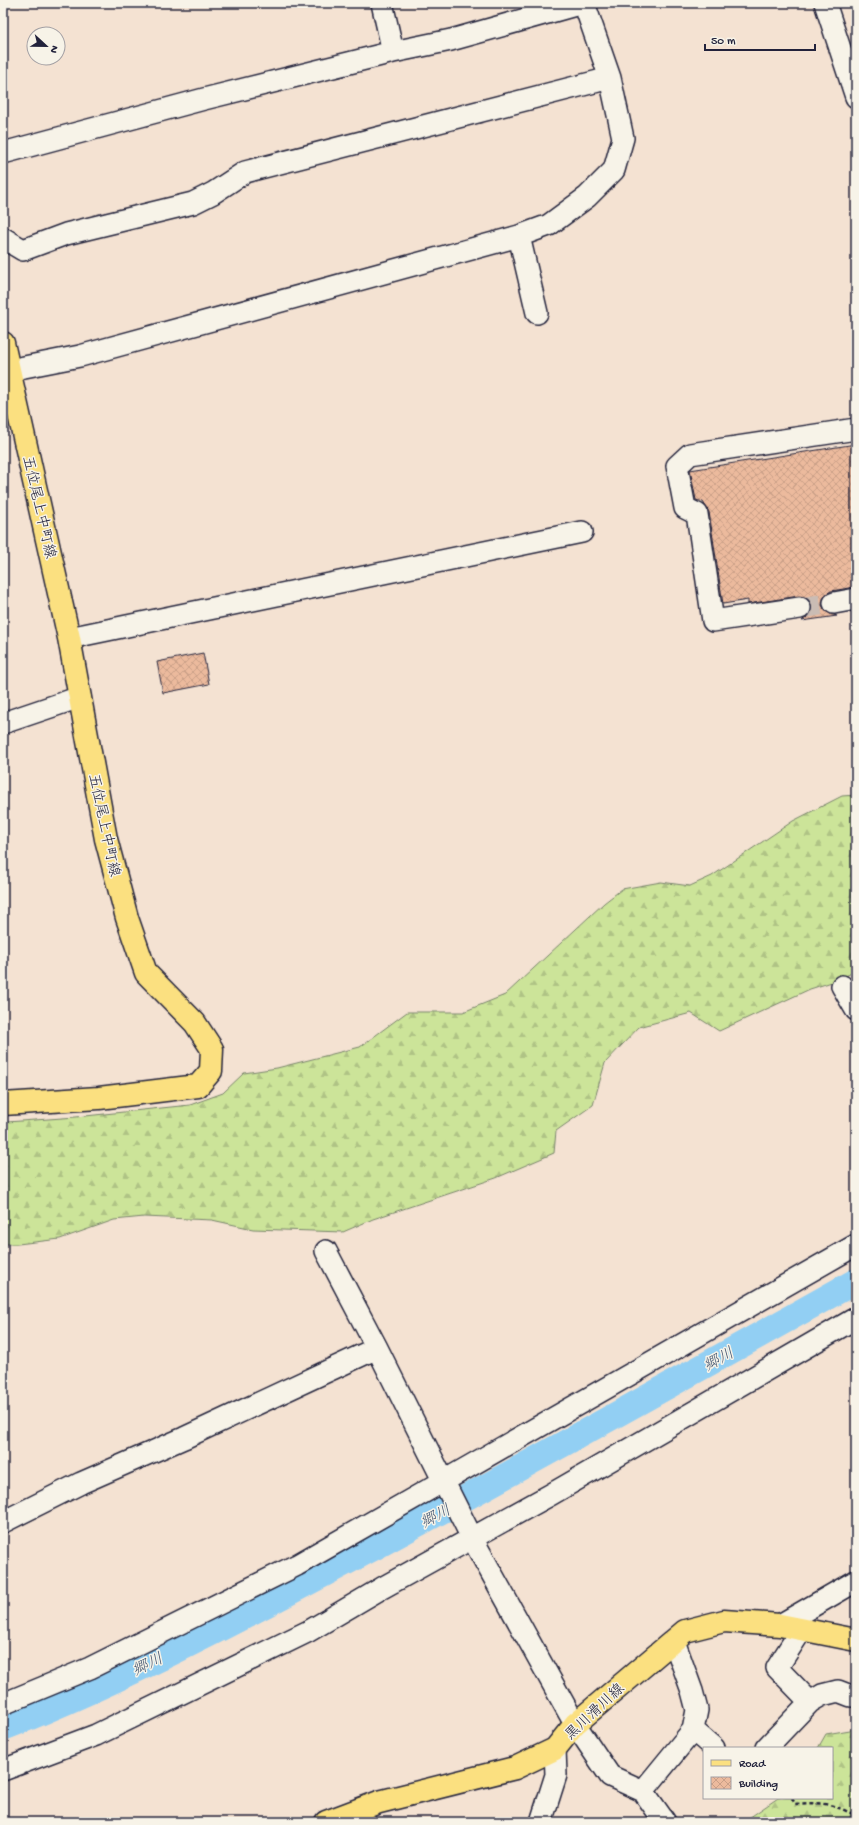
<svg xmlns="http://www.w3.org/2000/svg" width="859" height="1825" font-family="'Gochi Hand','Klee One',sans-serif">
<defs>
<pattern id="forest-firs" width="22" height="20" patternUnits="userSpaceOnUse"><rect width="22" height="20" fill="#cce499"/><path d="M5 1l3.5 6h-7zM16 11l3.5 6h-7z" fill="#afc385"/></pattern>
<pattern id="building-cross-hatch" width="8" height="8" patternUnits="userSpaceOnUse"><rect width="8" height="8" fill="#ecba9d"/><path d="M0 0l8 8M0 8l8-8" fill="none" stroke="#caa088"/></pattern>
</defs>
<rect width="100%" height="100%" fill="#f4e2d2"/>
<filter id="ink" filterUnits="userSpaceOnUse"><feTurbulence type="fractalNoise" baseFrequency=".025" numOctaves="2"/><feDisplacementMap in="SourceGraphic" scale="8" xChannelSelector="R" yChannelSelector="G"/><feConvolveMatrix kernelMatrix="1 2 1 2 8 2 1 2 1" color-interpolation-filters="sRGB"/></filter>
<g filter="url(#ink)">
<path fill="url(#forest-firs)" stroke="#77836a" d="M856,795V971L835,981L810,989L719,1031L691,1013L639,1027L605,1063L593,1105L556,1131L554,1153L496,1178L373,1219L343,1232L253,1229L212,1220L144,1217L114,1220L60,1239L18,1244H3V1125L7,1122L76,1117L190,1105L223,1093L244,1073L277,1068L360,1047L407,1012H463L505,995L604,903L622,889L661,882L690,886L712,876L793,821L842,796Z
M856,1729V1822H743L778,1798H832V1748H818L826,1734Z"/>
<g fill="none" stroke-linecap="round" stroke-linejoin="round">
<path stroke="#92cff3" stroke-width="26" d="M3,1728C132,1677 255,1611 377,1546C538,1459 697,1370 856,1281"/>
</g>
<path fill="url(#building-cross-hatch)" stroke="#22223b" d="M856,444V587L831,591L826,594L823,599L822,605L825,610L830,614L837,616L802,621L811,613L812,607L809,600L805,597L799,596L748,604V600L723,604L709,512L703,502L696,500L690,470Z
M203,653L209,684L163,693L157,662Z"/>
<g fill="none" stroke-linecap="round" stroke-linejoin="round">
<path stroke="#cabcb4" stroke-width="21" stroke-dasharray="21 10" stroke-linecap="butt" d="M800,608L834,603"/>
<g stroke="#22223b" stroke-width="24">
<path id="minor" d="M382,3L393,52
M825,3L856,97
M3,153L204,99L393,52L451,40L583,3
M3,238L23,250L66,234L193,203L213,193L245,172L610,78L584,3
M537,313L519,236L549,225L587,197L614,170L623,138L610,78
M9,370L80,356L519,236
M834,603L856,599
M800,608L713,621L697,514L685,508L677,466L690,454L856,429
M69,638L582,532
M3,723L80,697
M842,986L856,1010
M326,1251L377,1348L472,1538L575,1724L610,1776L643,1791L693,1730
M3,1522L81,1483L184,1438L377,1348
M780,1625L856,1581
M802,1629L777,1668L810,1702
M674,1641L692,1691L697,1710L693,1730L714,1748
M3,1704L90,1668L297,1565L856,1245
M766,1748L810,1702L822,1695L838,1691L851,1696L856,1695
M3,1770L96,1735L309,1631L382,1588L550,1495L856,1318
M643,1791L665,1822
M541,1822L556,1775L555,1749"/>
</g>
<g stroke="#22223b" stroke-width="25">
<path id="major" d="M3,343L69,638L106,839L127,918L146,973L195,1023L212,1049L211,1071L198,1086L99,1098L3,1104
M326,1822L379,1802L515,1768L555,1749L575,1724L685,1631L724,1621L780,1625L856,1640"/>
</g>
<path stroke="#22223b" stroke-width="2.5" stroke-dasharray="4 3" stroke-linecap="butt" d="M792,1798L795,1804C822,1802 830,1803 855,1815L856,1819"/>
<use href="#minor" stroke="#f7f3e8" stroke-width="21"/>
<use href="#major" stroke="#fbe080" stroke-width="22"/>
</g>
</g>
<g text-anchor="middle" stroke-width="3" stroke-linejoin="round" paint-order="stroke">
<g font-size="15" fill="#22223b" stroke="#f7f3e8">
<text transform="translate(40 507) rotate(77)" y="5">五位尾上中町線</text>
<text transform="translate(105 825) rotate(78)" y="5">五位尾上中町線</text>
<text transform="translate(594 1711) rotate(-43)" y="5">黒川滑川線</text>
</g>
<g font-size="16" font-style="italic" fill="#445672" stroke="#f7f3e8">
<text transform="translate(718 1358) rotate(-29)" y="6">郷川</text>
<text transform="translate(435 1515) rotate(-28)" y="6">郷川</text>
<text transform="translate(147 1663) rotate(-26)" y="6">郷川</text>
</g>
</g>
<rect width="859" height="1825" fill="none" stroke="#f7f3e8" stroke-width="16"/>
<rect x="8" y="8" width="843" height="1809" fill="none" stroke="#22223b" stroke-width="1.5" filter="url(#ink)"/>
<rect x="703" y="1747" width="130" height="52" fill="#f7f3e8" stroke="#a29fa3"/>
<rect x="711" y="1760" width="20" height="6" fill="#fbe080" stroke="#a29fa3"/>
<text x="739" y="1767" font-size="12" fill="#22223b">Road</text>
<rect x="711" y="1777" width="20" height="12" fill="url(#building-cross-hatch)" stroke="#a29fa3"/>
<text x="739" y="1787" font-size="12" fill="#22223b">Building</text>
<g transform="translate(46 46) rotate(112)"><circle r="19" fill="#f7f3e8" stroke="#a29fa3"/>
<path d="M0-3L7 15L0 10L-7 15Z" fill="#22223b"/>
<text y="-6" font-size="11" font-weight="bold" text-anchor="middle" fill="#22223b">N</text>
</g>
<path d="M705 44v6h110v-6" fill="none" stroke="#22223b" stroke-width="2"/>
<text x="711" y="44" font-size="12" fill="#22223b" stroke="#f7f3e8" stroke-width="3" paint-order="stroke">50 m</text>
</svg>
